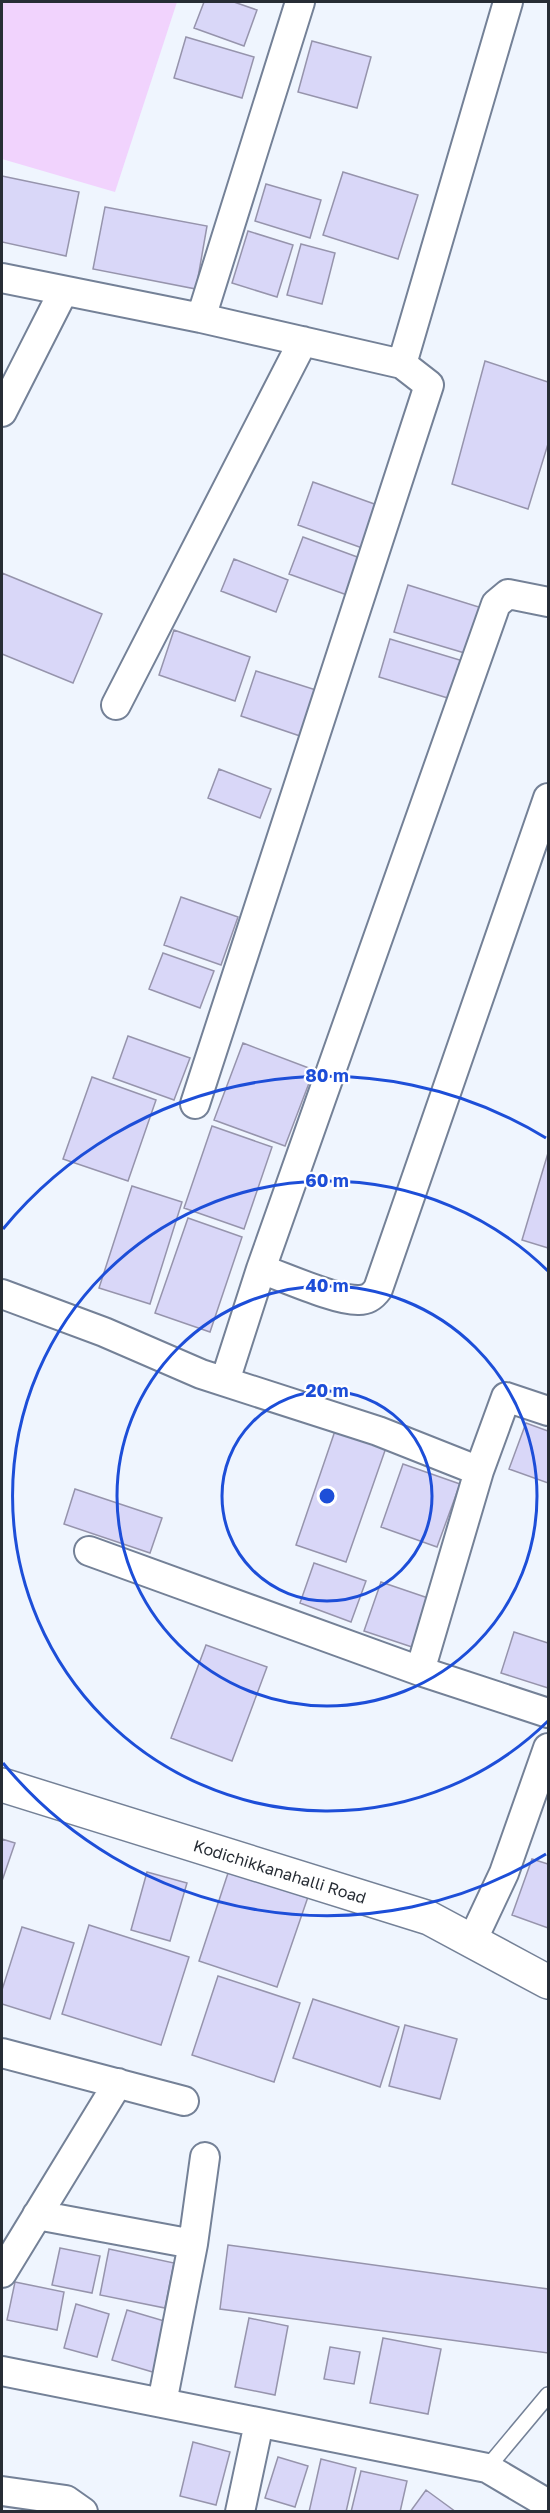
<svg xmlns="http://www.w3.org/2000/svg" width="550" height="2513" font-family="'Golos Text',sans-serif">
<rect width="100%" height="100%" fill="#eff5fe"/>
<path fill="#f1d3fd" d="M2,2H177L115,192L2,159Z"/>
<path fill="#d9d7f8" stroke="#9694ac" stroke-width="1.5" d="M204,2H234L257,10L244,46L194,28Z
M186,37L254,57L242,98L174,78Z
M312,41L371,57L357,108L298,92Z
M343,172L418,195L398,259L323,235Z
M2,176L79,192L66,256L2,242Z
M266,184L321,200L310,238L255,221Z
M105,207L207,226L196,289L93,269Z
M248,231L293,245L277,297L232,283Z
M301,244L335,253L322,304L287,295Z
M485,361L548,382V444L528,509L452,484Z
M313,482L380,506L365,549L298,525Z
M303,537L360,558L347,595L289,574Z
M234,559L288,580L276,612L221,591Z
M2,573L102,614L73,683L2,654Z
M408,585L482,608L468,654L394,632Z
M174,630L250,657L235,701L159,675Z
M390,639L463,661L451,699L379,677Z
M256,671L316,690L300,736L241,716Z
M219,769L271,789L260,818L208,798Z
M181,897L238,917L221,965L164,945Z
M163,953L214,971L200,1008L149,989Z
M128,1036L190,1058L174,1100L113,1078Z
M243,1043L314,1070L285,1146L214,1120Z
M92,1077L156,1100L128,1181L63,1159Z
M212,1126L272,1147L244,1229L184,1208Z
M548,1153V1248L522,1240Z
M132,1186L182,1202L150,1304L99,1288Z
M188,1218L242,1237L210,1332L155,1313Z
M526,1423L548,1431V1483L509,1469Z
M337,1425L388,1442L346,1562L296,1545Z
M403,1464L460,1484L437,1547L381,1527Z
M75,1489L162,1518L150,1553L64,1524Z
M314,1563L366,1581L351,1622L300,1603Z
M381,1582L431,1599L415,1648L364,1631Z
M514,1632L548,1643V1688L501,1673Z
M206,1645L267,1667L232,1761L171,1738Z
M2,1839L15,1843L2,1881Z
M532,1859L548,1864V1928L512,1915Z
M230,1867L309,1894L277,1987L199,1961Z
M147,1872L187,1883L170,1941L131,1930Z
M89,1925L189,1957L161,2045L62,2014Z
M22,1927L74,1943L50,2019L2,2004V1990Z
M218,1976L300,2003L274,2082L192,2055Z
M313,1999L399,2027L380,2087L293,2058Z
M405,2025L457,2039L440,2099L389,2086Z
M228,2245L548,2289V2353L220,2309Z
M60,2248L100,2256L92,2293L52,2285Z
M109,2249L174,2263L165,2308L100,2295Z
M15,2282L64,2292L57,2330L7,2320Z
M76,2304L109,2314L97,2357L64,2348Z
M127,2310L171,2323L156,2373L112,2360Z
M249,2318L288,2326L275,2395L235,2387Z
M383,2338L441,2349L428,2414L370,2403Z
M330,2347L360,2352L354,2384L324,2379Z
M193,2442L230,2452L216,2505L180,2496Z
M278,2457L308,2466L295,2507L265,2498Z
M321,2459L356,2468L346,2512H309Z
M361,2471L407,2481L400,2512H351Z
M426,2490L456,2512H410Z"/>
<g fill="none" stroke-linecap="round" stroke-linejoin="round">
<g stroke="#748197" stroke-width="18">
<path id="lane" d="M487,2468L548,2395"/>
</g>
<g stroke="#748197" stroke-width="32">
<path id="street" d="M2,278L201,318L402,364L429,385L195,1104
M201,318L300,2
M402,364L508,2
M2,412L63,292
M116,705L303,341
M261,1269C284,1277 337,1301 359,1300C368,1300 373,1296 378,1289L548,798
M2,1294L104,1332L201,1374L378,1431L479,1471L506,1397L548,1411
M225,1381L261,1269L496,604L508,594L548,602
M479,1471L420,1671L548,1713
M89,1551L420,1671
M472,1941L504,1873L548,1748
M2,2053L184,2101
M37,2215L193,2244L162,2403
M193,2244L205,2157
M2,2273L118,2083
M2,2371L487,2468L548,2504
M2,2491L66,2500L83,2512
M240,2512L259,2423"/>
</g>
<g stroke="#748197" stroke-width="36">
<g id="secondary">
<path id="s1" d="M2,1785L429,1918L548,1982"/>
</g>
</g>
<use href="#lane" stroke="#fff" stroke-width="15"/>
<use href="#street" stroke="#fff" stroke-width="28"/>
<use href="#secondary" stroke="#fff" stroke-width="33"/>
</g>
<g fill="none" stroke="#1d4ed8" stroke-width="3">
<circle cx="327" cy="1496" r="105"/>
<circle cx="327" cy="1496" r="210"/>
<path d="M548 1721A315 315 0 1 1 548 1271"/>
<path d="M546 1854A420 420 0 0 1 3 1763M3 1229A420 420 0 0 1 546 1138"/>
</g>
<g text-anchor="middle" stroke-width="4.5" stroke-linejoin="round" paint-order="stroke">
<g font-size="16" fill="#272d35" stroke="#fff">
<text dy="6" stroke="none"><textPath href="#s1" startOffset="291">Kodichikkanahalli Road</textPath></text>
</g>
</g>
<circle cx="327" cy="1496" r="9" fill="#1d4ed8" stroke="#fff" stroke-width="3"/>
<g font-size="18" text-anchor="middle" font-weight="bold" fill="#1d4ed8" stroke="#fff" stroke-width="4.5" stroke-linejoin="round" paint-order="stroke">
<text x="327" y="1082">80 m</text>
<text x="327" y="1187">60 m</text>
<text x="327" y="1292">40 m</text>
<text x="327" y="1397">20 m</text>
</g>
<rect width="550" height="2513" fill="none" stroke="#272d35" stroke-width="6"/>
</svg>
